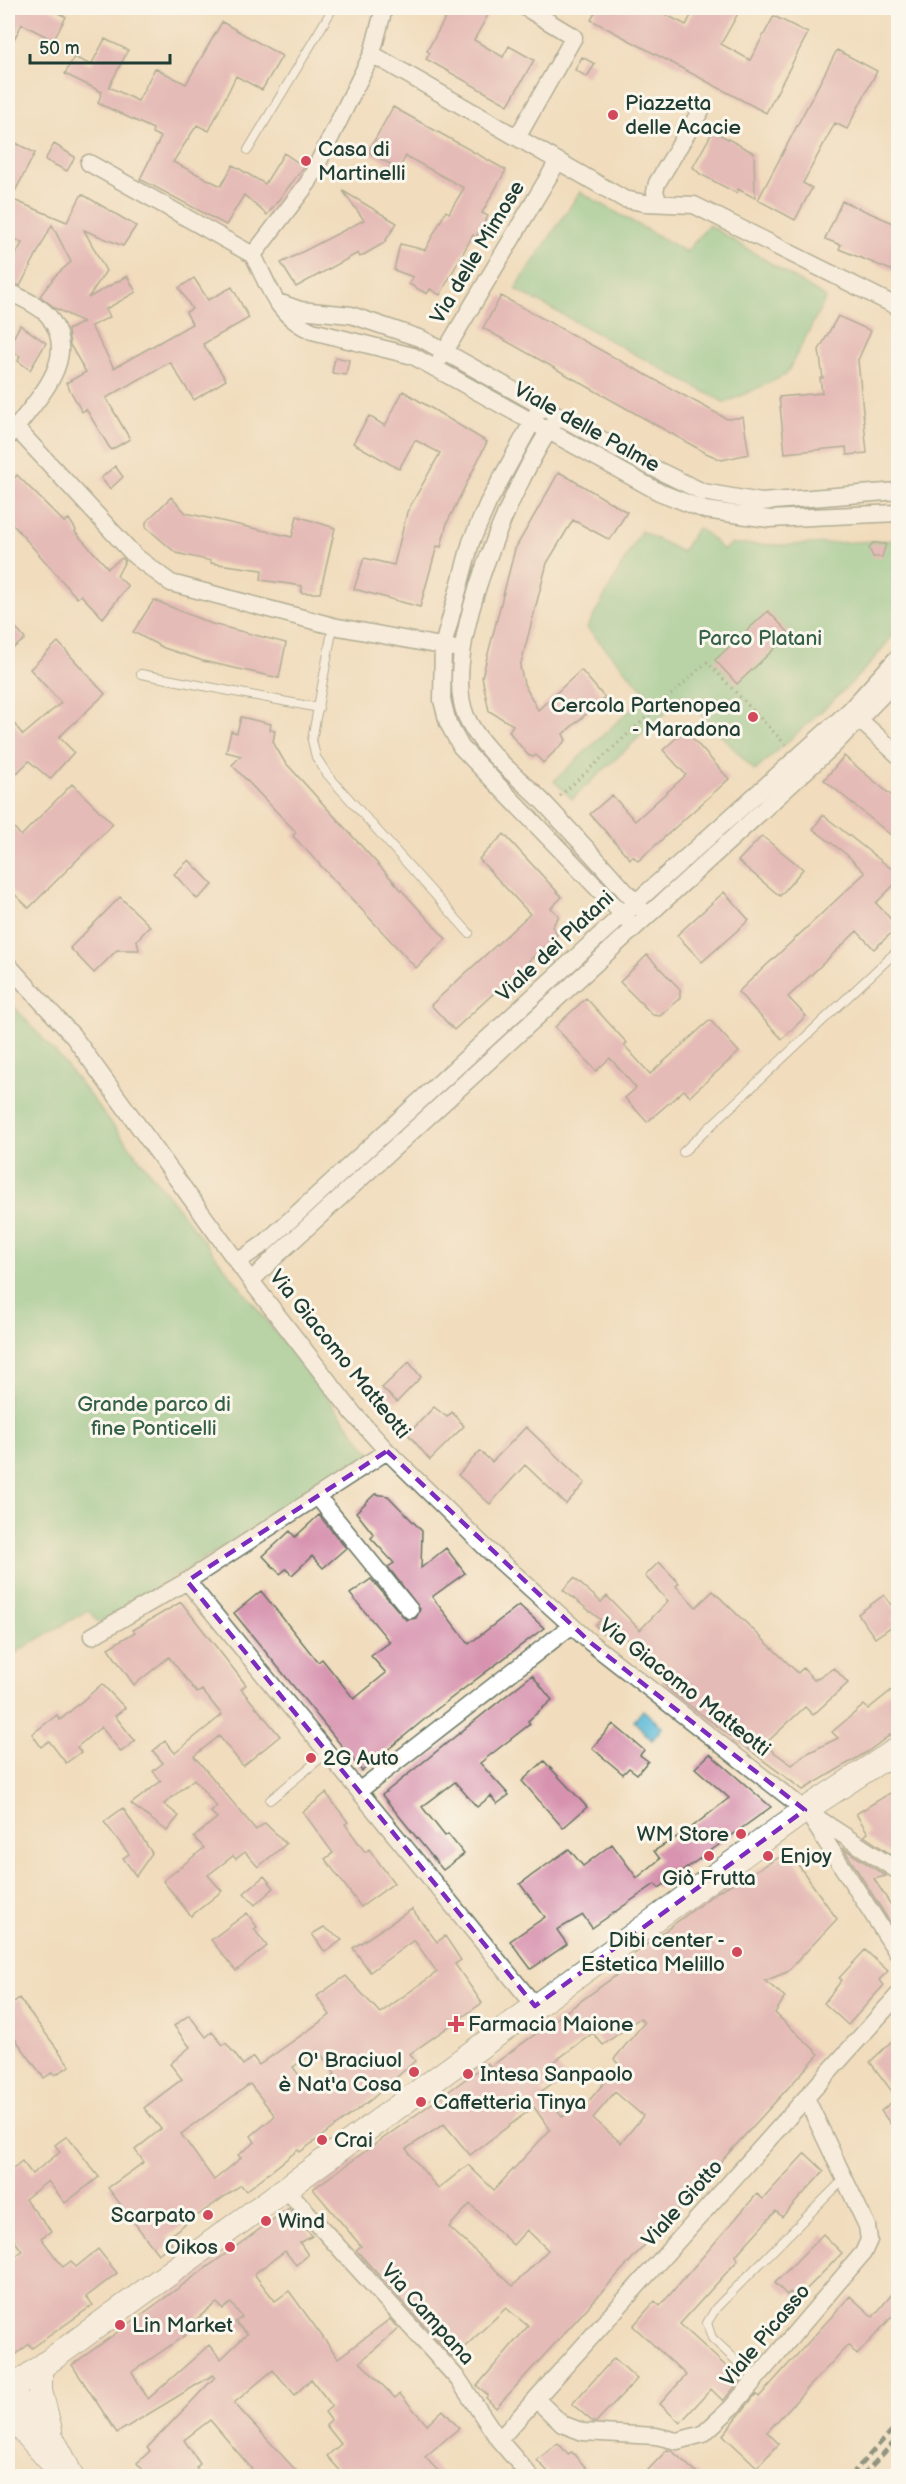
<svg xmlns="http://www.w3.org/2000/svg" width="906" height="2484" font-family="'Balsamiq Sans',sans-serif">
<rect width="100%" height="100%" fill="#fbf7ec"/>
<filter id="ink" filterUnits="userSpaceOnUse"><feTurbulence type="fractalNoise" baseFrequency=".0167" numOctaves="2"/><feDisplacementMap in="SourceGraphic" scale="12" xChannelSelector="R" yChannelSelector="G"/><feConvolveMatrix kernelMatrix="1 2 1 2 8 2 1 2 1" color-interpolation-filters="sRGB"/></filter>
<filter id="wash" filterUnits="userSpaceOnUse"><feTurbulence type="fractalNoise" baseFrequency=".008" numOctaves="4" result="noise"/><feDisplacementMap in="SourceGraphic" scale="24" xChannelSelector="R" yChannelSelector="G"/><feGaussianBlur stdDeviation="1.35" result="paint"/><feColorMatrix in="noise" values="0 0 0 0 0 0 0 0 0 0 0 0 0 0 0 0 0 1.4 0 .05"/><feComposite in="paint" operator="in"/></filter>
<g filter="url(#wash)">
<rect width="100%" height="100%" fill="#f1ddbd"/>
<path fill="#74c78a" stroke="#4a825f" stroke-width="1.5" d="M580,192L686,252L709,225L826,298L786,375L725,403L515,289Z
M697,528L706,533L723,550L731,544L787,545L898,540C898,558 902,609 898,623C886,660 787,741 755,771L684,696L572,799L554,781L647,694L587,628L641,531L682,552Z
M8,1000L60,1058L372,1455L99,1623L88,1610L8,1657Z"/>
<path fill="#5abad8" stroke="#3c7c86" stroke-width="1.5" d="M643,1710L662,1727L652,1740L634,1721Z"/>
<g id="blocks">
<path fill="#d792af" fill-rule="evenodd" d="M8,8H48L66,17L53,40L22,24L8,51Z
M451,8H492L474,40L503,57L509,46L534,60L508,105L426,59L430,53L427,51Z
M598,8H653L686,25L695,8H741L721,44L750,60L774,16L808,33L766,113L591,20Z
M222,22L282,56L262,90L236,76L209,131L197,125L173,162L221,186L233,165L265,184L284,153L304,167L267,215L244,195L226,225L140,179L161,137L152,133L153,129L98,103L102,92L65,74L74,57L91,65L105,39L128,50L109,87L138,101L155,68L186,84Z
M837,50L877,71L847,129L835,123L803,183L812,188L795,220L758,200Z
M582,57L595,64L587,77L575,70Z
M393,107L506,170L482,213L488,216L476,237L473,235L440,295L430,289L427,294L409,284L413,277L394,270L400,244L425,250L446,211L449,213L464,188L406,156L399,169L368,152Z
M713,131L754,153L755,198L738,189L736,193L700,174L693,167Z
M8,139L35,153L11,199L67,222L82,194L136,226L123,246L84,230L106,271L88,298L127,276L136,292L106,309L110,317L91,326L114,368L192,324L186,312L192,309L179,288L194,278L208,300L232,287L249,318L203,344L226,380L194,400L170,362L106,398L130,439L111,450L86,409L82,412L66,383L86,372L70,345L68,330L83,322L55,308L40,296L56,275L71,262L52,225L20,286L8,281V269L22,243L8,235Z
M54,144L75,157L67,171L45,160Z
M343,191L397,223L384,243L360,257L358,253L296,287L281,263L364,220Z
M842,201L898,225V273L839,249L841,245L825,239Z
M501,296L727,419L743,417L749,454L722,460L706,453L483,328Z
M838,316L871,331L858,360L867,453L847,455L846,447L785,453L779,397L822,393L820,378H823L819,350Z
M20,325L46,343L30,370L18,361L20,356L8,348Z
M335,357L349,360L346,375L332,373Z
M403,391L487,442L447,523L441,547L437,546L420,607L354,589L364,558L394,565L407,512L440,453L415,440L399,469L353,443L369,416L385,426Z
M115,466L123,477L110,489L101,478Z
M559,472L627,512L610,540L573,520L547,563L520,667L524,684L538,710L581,670L605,698L563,734L566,740L543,763L536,755L533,757L528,755L513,737L509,731L513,725L489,711L482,677L515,549Z
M17,475L64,522L69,519L76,530L75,532L108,568L122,558L125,561L117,576L128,586L103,618L81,595L77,598L8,519V484Z
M171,497L186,513L292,537L297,516L335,528L320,593H301L302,586L261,580L262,570L211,563V561L176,553L146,527V522Z
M873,543L886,544L882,557H873L869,548Z
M154,600L212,624L286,643L279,678L203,661L164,648L133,632Z
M768,611L790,634L737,684L715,660Z
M8,618L25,639L8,652Z
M58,642L105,694L59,737L74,752L50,779L29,761L8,782V716L23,735L61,703L30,669Z
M241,717L271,724L270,730L275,731L273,742L284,761L446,939L416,968L293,836L296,832L232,765L241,756L226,752L231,731L237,733Z
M685,730L729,779L638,861L633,856L630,859L590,814L612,795L635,821L686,775L663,750Z
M844,756L898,801V841L824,780Z
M72,784L113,824L29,908L8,888V820L21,836Z
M823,815L898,874V881L876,903L898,927L874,949L857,931L788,997L806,1016L782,1039L738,992L865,873L846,854L813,829Z
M504,834L562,897L551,908L559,916L552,927L558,934L454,1030L431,1005L530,914L479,859Z
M762,836L803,869L780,896L738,861Z
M189,860L213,885L197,899L174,874Z
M724,892L749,920L702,962L677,935Z
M120,897L150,926L137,940L139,950H117L94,973L70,948Z
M647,955L680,989V998L660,1016L653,1015L620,982Z
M586,998L627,1043L624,1045L650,1074L710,1020L739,1052L690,1096L684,1090L647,1122L625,1098L636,1088L610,1058L596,1071L555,1027Z
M409,1362L421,1377L397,1402L382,1388Z
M434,1407L447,1417L452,1412L464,1426L430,1460L408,1434Z
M526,1427L585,1483L566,1504L525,1465L490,1504L458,1475L480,1451L492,1462Z
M375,1494L388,1496L422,1531L421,1568L446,1548L465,1573L432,1597L469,1644L519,1605L544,1628L437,1709L362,1771L234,1613L261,1591L318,1662L322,1659L354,1699L386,1673L371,1656L390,1642L350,1594L371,1579L406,1620L416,1618L420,1609L388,1567L394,1563L371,1538L374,1535L356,1512Z
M319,1515L346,1548L323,1568L312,1556L292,1575L286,1569L280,1574L263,1556L290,1531L295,1537Z
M659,1562L679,1583L676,1586L696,1607L713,1591L798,1673L803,1668L814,1680L834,1668L848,1683L813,1715L805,1707L764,1745L792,1765L804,1755L838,1738L832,1732L864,1705L868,1709L898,1685V1729L867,1752L803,1790L674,1694L662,1683L666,1680L616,1628L608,1638L595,1625L601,1620L563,1590L574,1578L601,1602L607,1596L640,1630L668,1601L645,1576Z
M884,1595L898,1614L891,1618L895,1624L875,1638L858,1614Z
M181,1602L246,1685L241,1689L280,1736L243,1766L219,1736L194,1756L256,1830L265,1823L286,1844L258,1867L245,1852L236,1859L233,1856L208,1875L222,1891L191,1916L163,1881L204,1848L194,1837L217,1818L211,1812L217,1807L194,1779L164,1804L179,1816L167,1831L131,1804L161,1781L153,1771L163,1763L153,1751L165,1741L175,1753L222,1715L202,1690L197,1693L169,1657L134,1685L108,1648L135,1632L133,1630Z
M532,1675L552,1700L528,1721L530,1724L480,1763L509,1795L497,1804L491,1796L477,1807L455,1782L422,1807L445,1836L448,1834L464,1854L443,1870L382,1795Z
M102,1684L125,1708L115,1716L135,1741L121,1752L101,1727L77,1747L81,1752L66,1763L49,1741L41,1747L32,1734L57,1715L60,1720Z
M613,1724L644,1750L640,1755L648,1761L637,1774L629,1768L623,1774L592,1748Z
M710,1754L771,1807L659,1888L655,1884L592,1928L583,1915L557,1930L567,1944L531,1969L510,1941L545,1917L520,1884L569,1849L583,1866L612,1844L637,1878L660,1859L654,1851L687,1831L729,1798L695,1768Z
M544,1761L587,1807L563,1828L522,1781Z
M898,1788V1859L864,1836L868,1833L856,1814Z
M326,1793L348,1822L345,1824L365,1852L369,1849L394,1883L361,1907L325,1859L333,1853L303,1812Z
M123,1808L152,1853L136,1876L123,1858L129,1854L104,1822Z
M843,1848L886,1876L874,1879L898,1916V1935Z
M789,1852L837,1919L787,1972L765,1981L785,1997L775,2013L819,2054L496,2408L486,2398L488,2395L477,2386L528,2326L506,2308L453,2358L356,2250L361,2246L313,2189L488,2063L490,2067L629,1966L625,1961L717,1892ZM640,2018L644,2023L614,2059L619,2065L582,2109L575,2103L563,2117L542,2091L564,2075L554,2062L593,2033L603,2045ZM615,2092L643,2116L621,2143L593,2118ZM534,2107L550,2130L494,2190L468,2165L438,2189L406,2149L444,2124L470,2155ZM470,2204L513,2245L527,2230L548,2250L513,2286L449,2227Z
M264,1876L274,1888L255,1905L244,1893Z
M412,1909L437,1942L445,1936L461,1960L455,1964L482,2003L410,2054L415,2061L372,2099L300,2152L298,2150L246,2191L241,2185L167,2237L172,2244L158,2254L108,2188L144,2162L135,2150L161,2129L144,2108L182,2079L170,2064L190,2047L174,2026L189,2015L206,2037L212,2032L223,2045L226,2043L243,2065L253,2057L259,2065L330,2015L317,1996L346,1976L380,2013L437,1972L414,1940L370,1972L353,1948ZM318,2050L335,2074L310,2091L293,2067ZM250,2084L275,2116L251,2136L255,2142L238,2155L241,2158L214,2180L181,2134Z
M247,1913L257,1927L254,1929L267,1946L236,1971L211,1940Z
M324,1927L342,1940L325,1952L312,1934Z
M865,1950L888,1971L879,1980L884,1985L848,2025L824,2003L842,1980L839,1978Z
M19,1998L70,2066L55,2075L53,2072L44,2078L8,2029V2007Z
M898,2035V2134L881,2111L897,2098L870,2062Z
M67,2136L99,2177L65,2203L48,2181L25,2199L51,2231L41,2238L63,2267L71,2261L76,2267L98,2249L117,2273L86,2297L93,2305L32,2348L29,2344L8,2361V2263L22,2251L8,2232V2172L22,2161L32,2174L60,2152L55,2145Z
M805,2153L824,2171L782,2217L776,2211L736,2255L738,2260L680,2324L741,2380L723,2401L711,2389L680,2423L660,2404L686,2375L633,2326L655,2301L660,2306L757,2194L763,2199Z
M289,2208L312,2236L300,2243L308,2255L296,2265L285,2251L254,2274L275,2301L289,2291L338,2358L390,2319L398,2329L360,2362L395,2398L400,2394L427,2425L443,2410L459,2428L425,2457L443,2476H345L327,2456L341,2444L326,2425L331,2420L325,2412L332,2406L311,2379L295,2395L273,2370L234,2403L301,2476H258L210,2420L184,2440L200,2464L196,2468L202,2476H148L137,2463L150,2451L147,2448L215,2377L213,2375L117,2433L72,2365ZM217,2303L223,2309L231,2303L242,2317L235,2322L247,2334L221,2359L209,2345L148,2399L132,2372L194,2329L190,2324Z
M823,2234L842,2253L797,2299L790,2292L787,2295L775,2283Z
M898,2287V2310L857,2355L848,2345L767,2432L779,2444L757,2467L723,2435L756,2394L759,2397L850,2296L873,2317Z
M614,2358L637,2379L596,2422H593L572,2404Z
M558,2443L568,2454L572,2452L593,2476H552L537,2460Z
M667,2450L672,2451L700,2476H656L648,2470Z"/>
</g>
</g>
<g filter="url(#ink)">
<use href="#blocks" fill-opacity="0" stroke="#687564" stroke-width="1.5"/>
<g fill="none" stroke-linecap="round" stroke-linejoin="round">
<g stroke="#687564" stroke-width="10">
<path id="lane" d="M248,150L333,8
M333,626L312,740L316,757L327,774L469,933
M141,674L319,708
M683,1152L898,950
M270,1800L327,1753
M756,2379L712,2338L707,2323L716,2308L845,2178"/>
</g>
<g stroke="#687564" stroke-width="19">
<path id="street" d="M372,54L624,199L645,203L694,205L898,307
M518,136L574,37L526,8
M89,163L253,255
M659,203L655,192L657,183L701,110
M253,255C270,288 276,315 312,331L413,356L659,492L705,510L769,519L898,513
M253,255L308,183L372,54L384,8
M8,291C20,298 42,306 50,318C79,359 39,396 16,428
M278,302L300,310L351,315L422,339L645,464L703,492L761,502L898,491
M441,358L558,161
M537,413L488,503L471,542L443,646L442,700L448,723L461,747L630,922
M554,423C515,479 438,650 466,716C482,752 522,779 548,807C580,841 612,876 643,911
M8,437L16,428L135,556L171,583L333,626L452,648
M852,713L898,755
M8,965L73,1036L251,1281L353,1413L387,1451L488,1550L591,1643L805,1810L898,1871
M237,1262L265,1243L623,914L850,710L898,657
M251,1281L276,1256L833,746L898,679
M317,1496L410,1610
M187,1581L535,2006
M92,1636L187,1581L387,1451
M360,1790L571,1626
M809,1815L898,1954
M285,2188L458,2379L499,2440L530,2476
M536,2399L562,2424L583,2432L656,2436L677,2441L703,2434L732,2407L863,2253L869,2240L867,2226L806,2098
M499,2440L898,1995"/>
</g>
<g stroke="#687564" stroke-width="26">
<path id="secondary" d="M40,2368V2391L50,2430
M8,2391L805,1810L898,1749
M8,2395C37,2408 59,2448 71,2476
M8,2413L54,2465"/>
</g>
<path stroke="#687564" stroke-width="3" stroke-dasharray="1.5 4.5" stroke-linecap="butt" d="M560,796L707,662L787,746"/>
<use href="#lane" stroke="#fff" stroke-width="8"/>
<use href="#street" stroke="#fff" stroke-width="16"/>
<use href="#secondary" stroke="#fff" stroke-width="24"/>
<path stroke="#1f3d34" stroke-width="4.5" stroke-dasharray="9 4.5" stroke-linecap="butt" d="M850,2476L898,2424
M862,2476L898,2438"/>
</g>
</g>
<path d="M0 0H906V2484H0ZM387,1451L591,1643L805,1810L535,2006L187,1581Z" fill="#f1ddbd" fill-opacity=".55" fill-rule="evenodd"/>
<path fill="none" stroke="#7b2cbf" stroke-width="4.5" stroke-dasharray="12 8" stroke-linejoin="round" d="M387,1451L591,1643L805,1810L535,2006L187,1581Z"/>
<g fill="#d1495b" stroke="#fbf7ec" stroke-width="2">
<circle cx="613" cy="115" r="6"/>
<circle cx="306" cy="161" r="6"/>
<circle cx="753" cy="717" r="6"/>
<circle cx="311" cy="1758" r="6"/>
<circle cx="741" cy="1834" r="6"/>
<circle cx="709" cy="1856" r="6"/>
<circle cx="768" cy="1856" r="6"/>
<circle cx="737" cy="1952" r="6"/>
<path d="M453 2015h6v6h6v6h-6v6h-6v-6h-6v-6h6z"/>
<circle cx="414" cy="2072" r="6"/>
<circle cx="468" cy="2074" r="6"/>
<circle cx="421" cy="2102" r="6"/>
<circle cx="322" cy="2140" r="6"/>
<circle cx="208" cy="2215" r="6"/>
<circle cx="266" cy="2221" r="6"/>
<circle cx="230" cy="2247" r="6"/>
<circle cx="120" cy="2325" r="6"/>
</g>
<g text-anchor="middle" stroke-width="6" stroke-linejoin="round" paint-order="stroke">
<g font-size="21" fill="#1f3d34" stroke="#fbf7ec" text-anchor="start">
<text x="625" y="110">Piazzetta<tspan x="625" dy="24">delle Acacie</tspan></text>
<text x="318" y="156">Casa di<tspan x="318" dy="24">Martinelli</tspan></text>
<text x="741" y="712" text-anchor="end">Cercola Partenopea<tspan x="741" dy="24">- Maradona</tspan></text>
<text x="323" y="1765">2G Auto</text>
<text x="729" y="1841" text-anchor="end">WM Store</text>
<text x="780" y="1863">Enjoy</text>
<text x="709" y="1885" text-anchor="middle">Giò Frutta</text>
<text x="725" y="1947" text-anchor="end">Dibi center -<tspan x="725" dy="24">Estetica Melillo</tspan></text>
<text x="468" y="2031">Farmacia Maione</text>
<text x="402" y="2067" text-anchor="end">O' Braciuol<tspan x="402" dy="24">è Nat'a Cosa</tspan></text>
<text x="480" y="2081">Intesa Sanpaolo</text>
<text x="433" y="2109">Caffetteria Tinya</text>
<text x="334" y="2147">Crai</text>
<text x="196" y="2222" text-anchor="end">Scarpato</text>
<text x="278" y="2228">Wind</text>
<text x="218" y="2254" text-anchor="end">Oikos</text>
<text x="132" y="2332">Lin Market</text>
</g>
<g font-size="21" fill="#1f3d34" stroke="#fbf7ec">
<text transform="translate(477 252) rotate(-59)" y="7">Via delle Mimose</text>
<text transform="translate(587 427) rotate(29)" y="7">Viale delle Palme</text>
<text transform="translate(555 946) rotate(-43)" y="7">Viale dei Platani</text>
<text transform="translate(340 1354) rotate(51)" y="7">Via Giacomo Matteotti</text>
<text transform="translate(685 1687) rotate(38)" y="7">Via Giacomo Matteotti</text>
<text transform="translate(682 2203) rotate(-48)" y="7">Viale Giotto</text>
<text transform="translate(428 2314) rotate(48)" y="7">Via Campana</text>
<text transform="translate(765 2335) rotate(-50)" y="7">Viale Picasso</text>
</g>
<g font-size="21" fill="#34604a" stroke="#fbf7ec">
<text x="760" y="645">Parco Platani</text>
<text x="154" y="1411">Grande parco di<tspan x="154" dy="24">fine Ponticelli</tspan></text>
</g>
</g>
<rect width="906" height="2484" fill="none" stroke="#fbf7ec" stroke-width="30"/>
<path d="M30 54v9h140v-9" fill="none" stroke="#1f3d34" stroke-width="3"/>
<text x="39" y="54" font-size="18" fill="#1f3d34" stroke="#fbf7ec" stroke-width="4.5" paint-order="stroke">50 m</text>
</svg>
